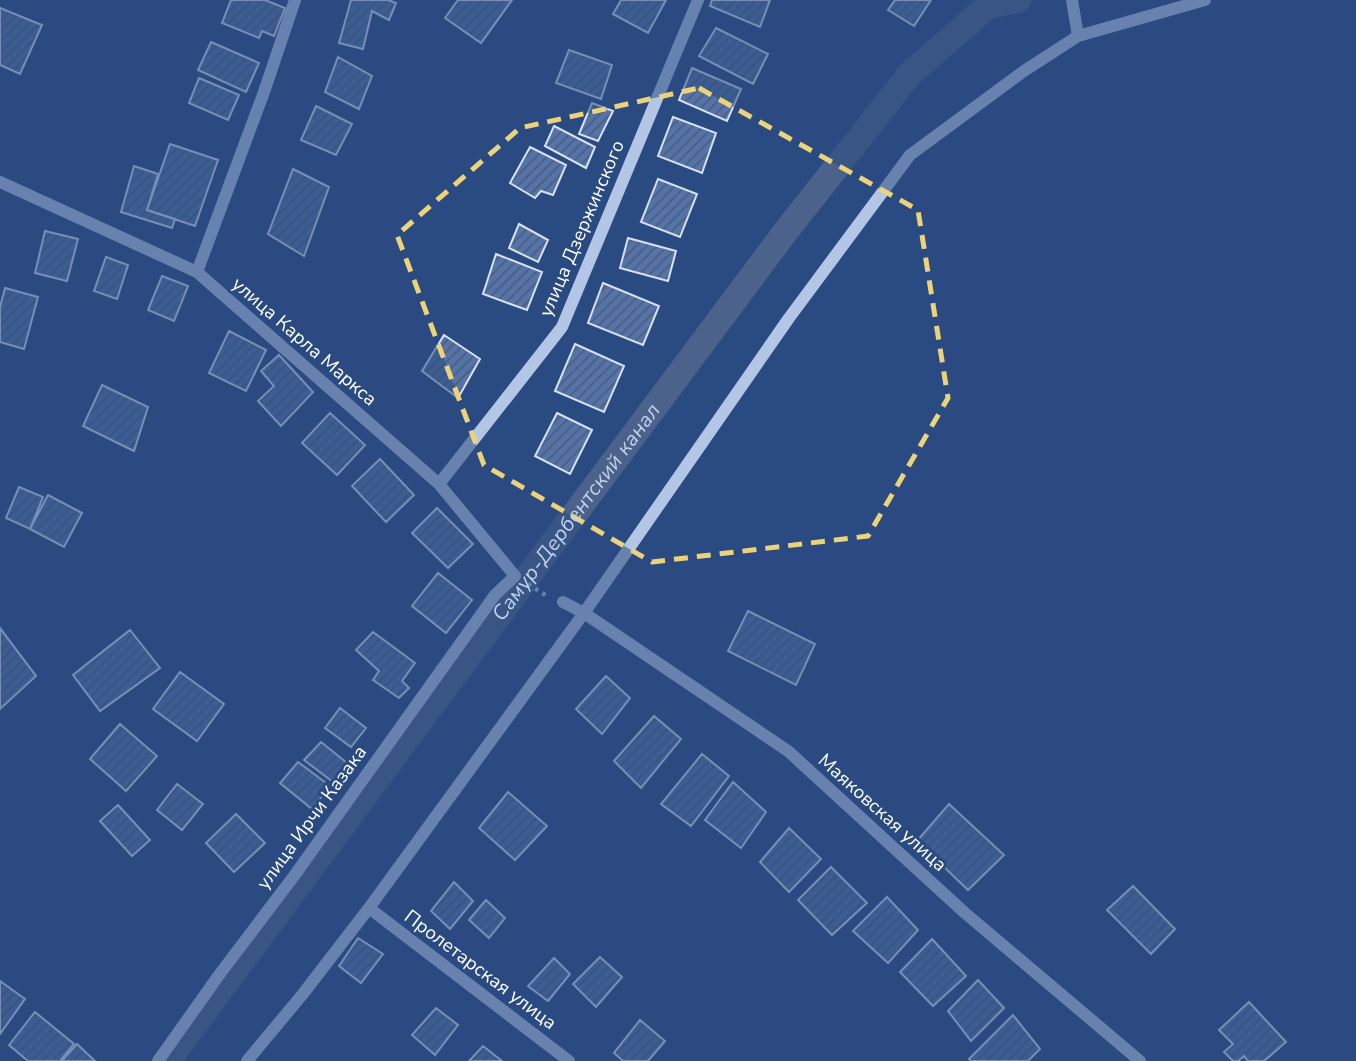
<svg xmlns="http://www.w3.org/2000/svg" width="1356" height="1061" font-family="'Nunito Sans',sans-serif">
<defs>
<pattern id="building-hatch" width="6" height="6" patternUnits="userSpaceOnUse" patternTransform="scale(1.75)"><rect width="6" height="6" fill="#5373aa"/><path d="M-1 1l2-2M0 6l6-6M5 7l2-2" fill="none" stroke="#4f5e76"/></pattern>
</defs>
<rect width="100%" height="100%" fill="#2a4a82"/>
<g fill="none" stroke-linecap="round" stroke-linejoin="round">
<path stroke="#4b628a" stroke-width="26" id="s1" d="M168,1061L432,705L786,231L910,74L988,6L1018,0"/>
</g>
<path fill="url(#building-hatch)" stroke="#d5e2f5" stroke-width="2" d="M231,0H265L285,8L274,36L262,31L259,38L222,23Z
M351,0H388L396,3L389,20L372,11L363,49L339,43Z
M458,0H512L481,43L445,18Z
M621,0H666L648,33L613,14Z
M712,0H770L760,27L710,6Z
M895,0H931L914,26L888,10Z
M0,8L42,25L20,74L0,65Z
M716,28L768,54L753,84L699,56Z
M211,42L259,63L246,92L198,70Z
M569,50L612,65L601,99L556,83Z
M338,57L372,76L359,109L325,92Z
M692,68L741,89L727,121L679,100Z
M199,78L239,95L228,120L189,103Z
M592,103L613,111L598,141L579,134Z
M316,106L352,124L336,155L301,140Z
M673,117L716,133L702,173L658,156Z
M554,126L595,147L586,168L545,146Z
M170,144L218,160L195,226L147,210Z
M530,147L566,165L553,195L541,191L535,198L510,183Z
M134,166L158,174L147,210L175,219L172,228L121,212Z
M293,169L329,187L304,256L268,234Z
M658,179L697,194L680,237L641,222Z
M519,224L548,240L538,262L509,248Z
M45,231L78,239L67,281L35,273Z
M628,238L676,251L668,281L620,268Z
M496,254L542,272L527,310L483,294Z
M106,257L128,265L117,299L94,291Z
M162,276L188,286L174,321L148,310Z
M603,283L659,306L643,345L588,323Z
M5,288L38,297L24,349L0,342V307Z
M229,331L266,350L246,391L209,373Z
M444,335L480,359L458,398L422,371Z
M575,344L624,366L604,412L555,391Z
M279,355L313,392L281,426L258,401L274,386L261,371Z
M102,385L148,407L134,451L83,426Z
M330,413L365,445L337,475L302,443Z
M557,413L592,430L570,474L535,456Z
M380,459L414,495L386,522L352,486Z
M19,487L43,497L30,529L6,518Z
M48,495L82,513L64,547L30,529Z
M437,508L473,544L448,568L412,533Z
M438,573L472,600L446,633L412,606Z
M748,611L815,644L796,685L728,651Z
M0,628L36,676L0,709Z
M130,630L160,668L100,711L73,675Z
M373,632L415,663L402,681L409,688L399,698L373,680L379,671L356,650Z
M180,672L224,704L197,741L153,709Z
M606,676L630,698L602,734L576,709Z
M340,708L366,728L351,747L325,728Z
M654,716L681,739L641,788L614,761Z
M120,724L157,756L126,791L90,759Z
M321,742L347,763L333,782L304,760Z
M702,754L729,776L691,826L661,804Z
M298,762L330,786L312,809L280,783Z
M733,782L766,812L741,848L705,820Z
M177,784L203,804L182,830L157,810Z
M508,792L547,826L515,860L479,828Z
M949,804L1004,855L968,890L917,841Z
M118,805L150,840L132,856L100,821Z
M236,814L265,843L234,872L206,843Z
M789,828L821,859L789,892L760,862Z
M831,867L867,903L832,935L798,900Z
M454,882L473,901L450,929L431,911Z
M1133,886L1175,929L1151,954L1107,910Z
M887,897L918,930L888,963L853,931Z
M486,900L505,918L489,938L469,920Z
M358,938L383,954L361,983L339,966Z
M932,939L966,976L933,1006L900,972Z
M600,957L622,977L596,1007L573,984Z
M554,958L570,974L548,1001L528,986Z
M978,980L1004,1008L971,1041L948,1011Z
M0,981L25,999L0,1034Z
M1249,1002L1286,1042L1264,1061H1248L1244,1056L1238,1061H1233L1224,1052L1233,1044L1219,1030Z
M436,1008L458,1025L435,1055L412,1035Z
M35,1012L74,1044L60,1061H28L9,1045Z
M1013,1015L1040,1049L1028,1061H971L969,1059Z
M640,1020L665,1041L648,1061H623L614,1053Z
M77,1044L95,1061H62Z
M483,1046L502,1061H469Z"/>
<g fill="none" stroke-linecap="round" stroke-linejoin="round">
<path stroke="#b3c6e6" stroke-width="4.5" stroke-dasharray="3.5 5" stroke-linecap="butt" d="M528,584L547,596"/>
<path stroke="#b3c6e6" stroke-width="12" d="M1072,0L1078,36
M0,182L197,272L439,484L515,576L495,595L294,876L219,975L158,1061
M197,272L264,92L295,0
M439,484L562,327L698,0
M563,602L584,613L788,751L965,913L1140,1061
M369,908L569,1061
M247,1061L302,995L369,908L584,613L789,318L910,155L1024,71L1078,36L1205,0"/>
</g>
<path d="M0 0H1356V1061H0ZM699,88L918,210L948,398L868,536L652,562L484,465L397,235L520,128Z" fill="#2a4a82" fill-opacity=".55" fill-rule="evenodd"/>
<path fill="none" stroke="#ecd37a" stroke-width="5" stroke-dasharray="14 9" stroke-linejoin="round" d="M699,88L918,210L948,398L868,536L652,562L484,465L397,235L520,128Z"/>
<g text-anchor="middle" stroke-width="6" stroke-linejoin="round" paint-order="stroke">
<g font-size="19" fill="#fff" stroke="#2a4a82">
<text transform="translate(581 228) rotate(-67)" y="7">улица Дзержинского</text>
<text transform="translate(305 341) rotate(41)" y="7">улица Карла Маркса</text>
<text transform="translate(883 812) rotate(42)" y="7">Маяковская улица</text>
<text transform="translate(311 817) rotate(-54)" y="7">улица Ирчи Казака</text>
<text transform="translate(481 969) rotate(37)" y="7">Пролетарская улица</text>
</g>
<g font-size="21" font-style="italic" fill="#bed1ed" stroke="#2a4a82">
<text dy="7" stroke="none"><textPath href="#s1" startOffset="684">Самур-Дербентский канал</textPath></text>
</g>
</g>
</svg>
